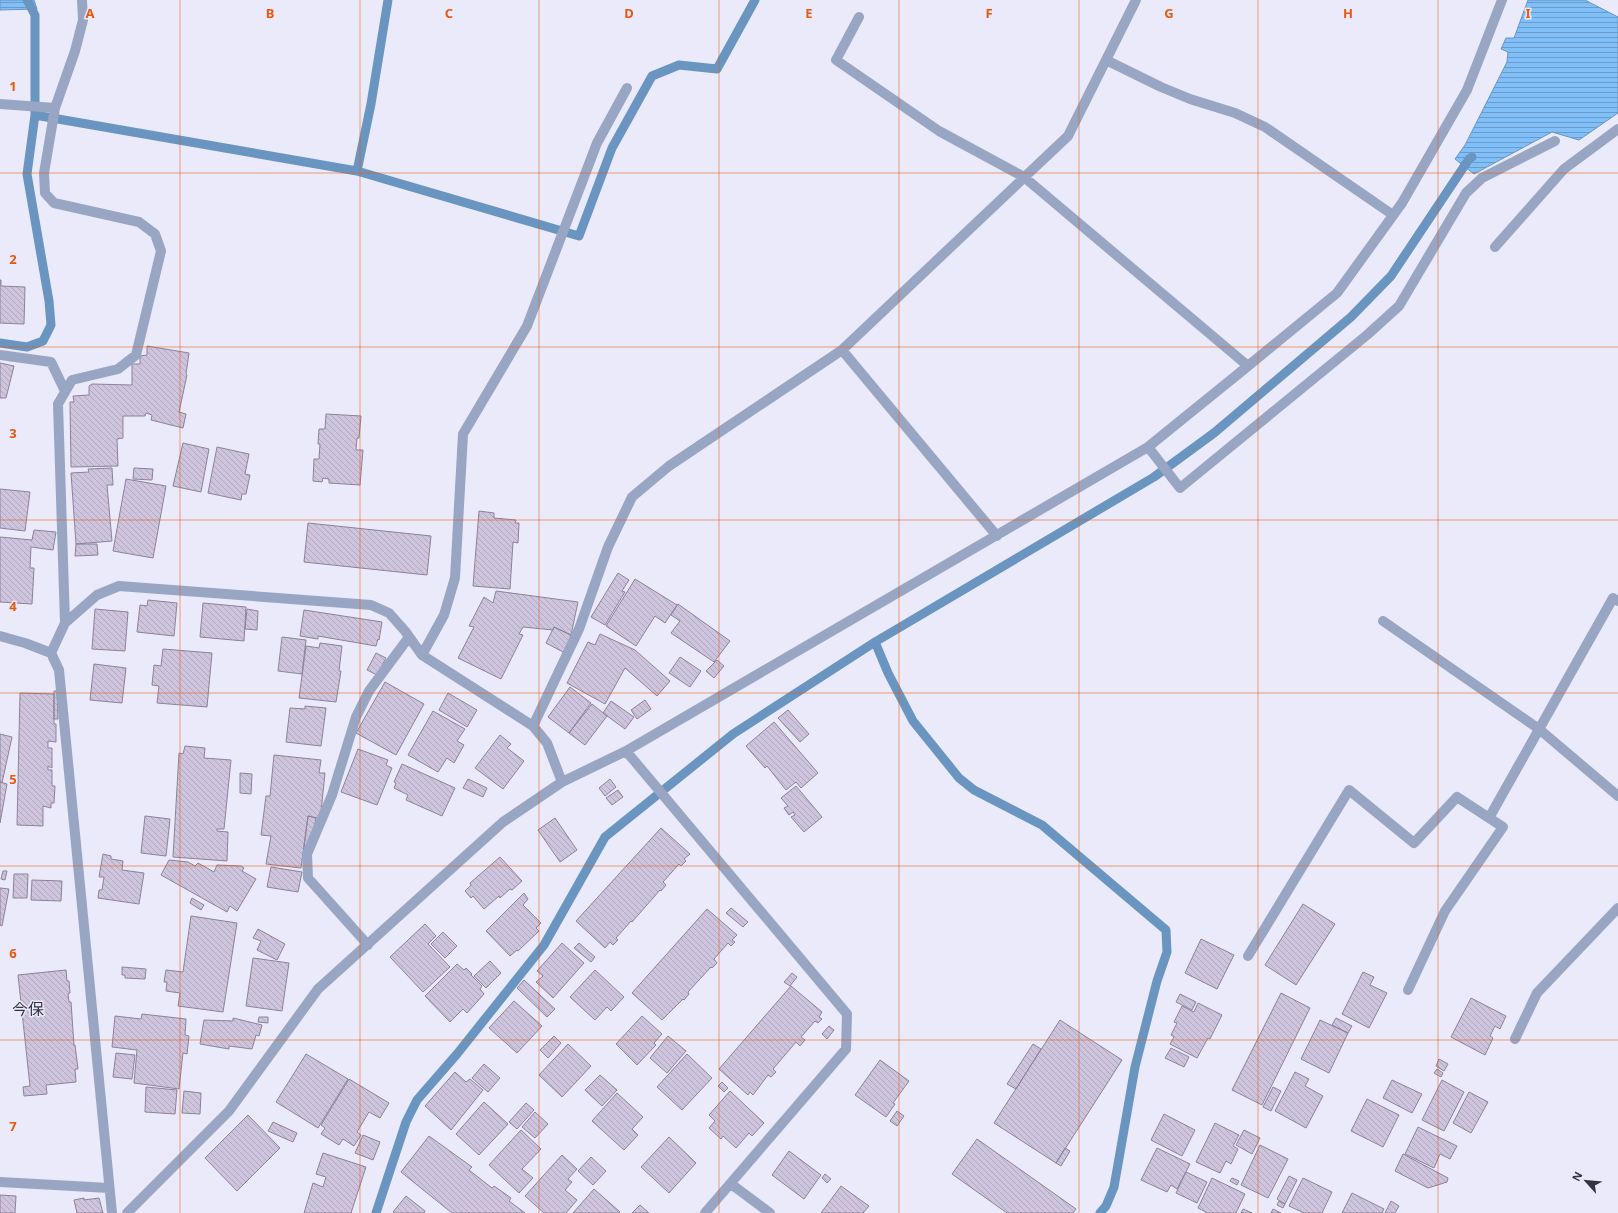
<svg xmlns="http://www.w3.org/2000/svg" width="1618" height="1213" font-family="'Noto Sans','Noto Sans JP',sans-serif">
<defs>
<pattern id="water-rules" width="6" height="5" patternUnits="userSpaceOnUse"><rect width="6" height="5" fill="#80bff7"/><path d="M0 2.5h6" fill="none" stroke="#6a9cc9"/></pattern>
<pattern id="building-back-hatch" width="6" height="6" patternUnits="userSpaceOnUse"><rect width="6" height="6" fill="#cfc4de"/><path d="M-1 5l2 2M0 0l6 6M5-1l2 2" fill="none" stroke="#b2a9c0"/></pattern>
</defs>
<rect width="100%" height="100%" fill="#eaeafa"/>
<path fill="url(#water-rules)" stroke="#6995c0" d="M0,0H34L37,9L0,10Z
M1528,0H1585L1618,17V113L1579,140L1552,132L1474,174L1455,159L1465,145L1507,62L1508,52L1501,49L1506,38H1514Z"/>
<g fill="none" stroke-linecap="round" stroke-linejoin="round">
<path stroke="#6995c0" stroke-width="9" d="M27,0L35,15V113
M357,171L371,104L388,0
M0,343L27,347L43,341L51,325L49,301L27,174L35,115L357,171L579,236L612,148L652,76L679,65L717,69L755,0
M875,642L888,673L913,721L959,778L974,790L1042,825L1166,930L1167,952L1157,981L1135,1067L1114,1187L1106,1206L1100,1213
M376,1213L406,1122L417,1100L457,1054L544,945L605,837L733,734L875,642L1154,477L1214,433L1351,317L1391,276L1469,159L1472,157"/>
</g>
<path fill="url(#building-back-hatch)" stroke="#8c8299" d="M0,280H1V286L25,287L24,324L0,323Z
M147,346L189,353L186,374L187,375L179,412L186,414L183,428L151,420L152,415L146,413L145,416H123V438L117,439L118,466L71,467L70,402H74L73,396L89,395V386L92,384L132,385V364H140V356L147,355Z
M0,363L14,366L6,398H0Z
M326,414L361,416L359,438H357L356,450H363L360,485L329,483V479L323,478L322,482L313,481L314,459H319L320,444H318L319,429H325Z
M183,443L209,449L201,492L173,486Z
M217,447L249,454L245,474L250,475L246,494H242L241,500L208,493Z
M112,468L113,485H107L112,541L76,544L71,473L89,472L88,469Z
M134,468L153,469L152,480L133,479Z
M126,479L166,486L153,558L113,551Z
M0,489L30,492L25,531L0,528Z
M479,511L494,513V518L516,520L515,523H519L518,543L513,542L510,589L473,586Z
M308,523L431,536L427,575L304,562Z
M34,530L56,532L53,550L31,547L30,568H34L32,604L0,602V537L32,540Z
M76,544H97L98,555L75,556Z
M618,573L629,580L622,591L625,592L605,625L591,617Z
M635,579L677,605L665,623L655,616L636,646L606,626Z
M496,591L578,602L571,635L554,627L553,630L523,627L519,634L523,635L501,679L458,658L474,627L469,626L484,597L493,603Z
M148,600L177,603L174,636L137,632L140,605L147,606Z
M203,603L246,607L244,641L200,637Z
M678,604L730,641L714,662L671,633L680,621L671,615Z
M95,609L128,612L125,651L92,649Z
M247,609L258,611L257,630L245,629Z
M304,610L382,622L379,640L378,639L376,646L318,636V639L300,636Z
M554,627L571,635L565,653L546,643Z
M600,634L635,650L670,681L657,696L625,668L605,704L567,683L588,642L595,645Z
M282,637L306,640L302,674L278,671Z
M320,643L342,646L339,671H341L336,702L299,698L306,646L319,648Z
M163,649L212,653L207,707L157,703L159,686L152,685L154,665L161,666Z
M376,653L386,658L377,675L367,670Z
M680,657L701,671L690,687L669,673Z
M717,660L724,666L714,678L706,671Z
M94,664L126,668L122,703L90,700Z
M385,682L424,704L396,755L356,733Z
M570,687L591,703L569,733L548,717Z
M54,691H57L58,719H54Z
M20,693L54,694V724H56V742L48,741V748H52V768L48,766V770H52V786H55L54,803H51V808L43,806V826L17,825Z
M448,693L477,710L467,727L439,710Z
M645,700L651,709L637,719L631,710Z
M611,701L634,717L625,729L603,713Z
M592,704L607,716L585,745L569,733Z
M305,706L326,708L321,746L286,742L290,708L305,709Z
M788,710L809,734L800,742L778,718Z
M433,711L465,729L457,741L464,745L454,763L447,758L438,772L408,755Z
M774,722L818,773L801,788L796,782L786,790L767,766L765,768L746,746Z
M0,734L12,737L2,783L0,782Z
M500,735L511,744L507,748L524,761L503,789L475,768Z
M185,746L205,748L204,758L231,760L224,829H217V831L228,832L227,861L173,857L179,753L183,754Z
M358,749L388,760L386,765L392,768L377,805L341,792Z
M274,755L321,760L319,773H325L321,812L318,818L308,816L301,868L266,864L271,836L261,835L266,796H270Z
M402,764L455,788L442,816L406,800L408,795L394,788L396,783L394,782Z
M240,773L252,774L251,794L240,793Z
M468,779L487,788L483,797L463,788Z
M610,779L616,787L605,796L599,788Z
M0,782L7,784L0,823Z
M796,786L822,817L804,832L791,817L795,815L793,812L789,815L784,808L788,806L781,798Z
M618,790L623,797L612,805L606,798Z
M145,816L170,819L166,856L141,853Z
M308,816L316,818L310,849L304,847Z
M555,818L577,850L560,862L538,830Z
M661,828L690,854L684,859L686,861L681,866L679,864L663,882L666,885L661,891L660,890L632,922L631,921L616,938L618,940L613,945L610,942L605,948L576,921Z
M103,854L111,856V859L123,861L122,870L144,873L139,904L98,898L99,890H102L104,877H99Z
M500,857L522,881L512,890L510,889L500,898L499,896L484,909L473,896L471,898L465,891L471,885L470,883Z
M169,860L188,862L195,866L198,863L214,872L217,865L241,866L244,868L242,871L256,879L237,911L230,906L227,912L161,875Z
M271,867L302,872L298,892L267,887Z
M3,871H7L5,880L1,879Z
M14,874H28L27,898H13Z
M32,880L62,881L61,901L31,900Z
M0,888L9,889L2,926L0,925Z
M524,893L528,899L523,905L541,923L536,928L539,931L518,951L517,950L510,956L486,931Z
M192,898L204,905L201,910L190,903Z
M1303,904L1335,924L1296,985L1265,965Z
M731,908L748,922L743,927L726,913Z
M707,909L737,935L732,940L735,942L731,946L728,943L714,959L717,963L712,968L711,967L688,992L689,994L684,1000L683,999L662,1020L632,993Z
M191,916L237,923L223,1012L178,1006L180,993L166,991L167,982H164L166,970L183,972Z
M425,924L436,936L428,944L450,967L423,992L390,957Z
M258,929L285,944L277,960L257,950L261,941L253,938Z
M443,932L457,946L445,958L431,944Z
M1201,939L1234,955L1217,989L1185,973Z
M562,943L584,963L553,998L536,982L543,976L537,971Z
M579,943L595,957L591,962L574,948Z
M253,958L289,963L282,1011L246,1006Z
M490,961L501,973L486,988L474,976Z
M457,964L464,970L466,968L472,974L471,975L482,986L480,989L484,994L467,1013L463,1009L450,1022L425,996Z
M122,967L146,969L145,979L125,978V975H122Z
M66,970L67,981H69L70,993L68,994L69,1002H71L74,1045H75L78,1069H75L76,1082L46,1085L47,1094L24,1096L23,1087L30,1086L18,975Z
M595,970L624,997L611,1011L607,1007L595,1020L570,997Z
M1363,972L1374,977L1370,985L1387,993L1369,1028L1342,1014Z
M792,973L797,977L790,986L784,982Z
M524,980L555,1009L547,1017L517,988Z
M791,986L822,1012L819,1017L822,1019L818,1023L815,1021L801,1037L805,1040L800,1046L796,1042L773,1069L776,1072L771,1077L768,1075L753,1095L750,1092L748,1095L719,1069Z
M1281,993L1310,1008L1262,1105L1232,1090Z
M1180,994L1196,1002L1192,1010L1176,1002Z
M1471,998L1506,1016L1500,1029L1495,1026L1490,1036L1493,1038L1485,1055L1451,1037Z
M514,1001L542,1026L517,1053L489,1028Z
M1198,1003L1222,1015L1210,1039L1208,1038L1197,1058L1170,1044L1174,1037L1171,1035L1177,1023L1174,1022L1182,1006L1194,1012Z
M142,1014L186,1019L185,1035L189,1036L187,1054L183,1053L179,1089L134,1083L137,1050L112,1047L115,1016L141,1019Z
M642,1016L662,1034L654,1043L656,1045L637,1065L616,1044Z
M259,1017H268V1023L258,1022Z
M233,1018L262,1025L259,1036L256,1035L252,1049L229,1046V1049L200,1044L204,1020L233,1021Z
M1336,1018L1352,1026L1348,1033L1332,1025Z
M1060,1020L1122,1060L1056,1163L994,1123Z
M1320,1020L1348,1033L1329,1073L1301,1059Z
M829,1026L834,1030L827,1039L822,1034Z
M554,1036L561,1043L548,1058L540,1050Z
M668,1036L686,1051L667,1073L650,1058Z
M568,1044L591,1066L562,1097L539,1075Z
M1033,1044L1041,1049L1016,1089L1007,1084Z
M1171,1048L1189,1057L1184,1067L1165,1058Z
M116,1053L135,1055L132,1079L113,1077Z
M306,1054L348,1079L318,1128L276,1102Z
M687,1054L712,1078L682,1110L657,1087Z
M1439,1059L1448,1064L1444,1071L1436,1066Z
M880,1060L909,1081L893,1103L895,1104L886,1117L855,1095Z
M484,1064L500,1078L488,1092L472,1078Z
M1437,1069L1443,1073L1441,1077L1434,1073Z
M455,1072L466,1082L470,1079L483,1090L451,1130L425,1106Z
M1295,1072L1309,1079L1305,1086L1323,1096L1306,1128L1275,1111Z
M600,1075L617,1090L602,1106L585,1090Z
M349,1079L389,1103L380,1118L369,1112L357,1132L361,1135L354,1146L343,1139L339,1145L321,1134L325,1128L321,1125Z
M1392,1080L1422,1094L1412,1113L1383,1098Z
M1442,1080L1464,1092L1444,1131L1422,1120Z
M722,1082L728,1088L724,1092L718,1086Z
M146,1087L177,1090L175,1114L145,1112Z
M1273,1087L1281,1091L1271,1111L1263,1107Z
M184,1091L201,1093L200,1114L182,1113Z
M730,1091L764,1123L752,1136L749,1133L736,1148L723,1136L721,1139L709,1128L715,1121L709,1115Z
M1469,1092L1488,1102L1471,1133L1453,1123Z
M617,1093L643,1117L632,1129L638,1135L624,1150L592,1121Z
M1367,1099L1399,1115L1383,1147L1351,1131Z
M484,1102L508,1124L479,1155L456,1134Z
M526,1103L534,1110L517,1129L509,1122Z
M897,1111L904,1116L897,1126L890,1121Z
M535,1112L548,1124L535,1138L522,1127Z
M1164,1114L1195,1130L1182,1156L1151,1140Z
M248,1115L280,1148L237,1191L205,1158Z
M273,1122L297,1133L293,1142L268,1131Z
M1215,1123L1239,1135L1233,1146L1238,1149L1231,1164L1226,1161L1220,1173L1196,1162Z
M1418,1127L1457,1146L1450,1159L1440,1154L1434,1168L1405,1154Z
M521,1130L541,1149L522,1169L533,1178L519,1193L489,1165Z
M1244,1130L1260,1138L1252,1154L1236,1145Z
M363,1135L380,1142L373,1160L355,1153Z
M429,1136L472,1167L469,1170L492,1188L494,1186L511,1198L509,1201L525,1213H452L401,1172Z
M669,1137L696,1163L669,1193L641,1167Z
M977,1139L1076,1209L1073,1213H1007L952,1174Z
M1260,1145L1288,1159L1268,1198L1241,1185Z
M1065,1148L1070,1151L1061,1166L1056,1163Z
M1157,1148L1190,1164L1177,1189L1171,1185L1167,1192L1141,1180Z
M789,1151L821,1175L804,1199L772,1175Z
M323,1153L366,1167L351,1213H304L313,1183L323,1187L326,1177L316,1174Z
M1403,1154L1448,1178L1447,1182L1428,1188L1395,1171Z
M562,1155L577,1169L568,1179L572,1182L565,1190L577,1200L566,1213H544L525,1196Z
M591,1157L606,1171L593,1185L578,1171Z
M1186,1172L1207,1182L1197,1203L1176,1193Z
M825,1174L831,1179L827,1183L822,1178Z
M1289,1176L1297,1180L1285,1204L1277,1199Z
M1212,1178L1245,1194L1236,1213H1205L1206,1212L1198,1208Z
M1232,1178L1239,1181L1237,1185L1230,1181Z
M1303,1178L1332,1192L1322,1213H1304L1289,1206Z
M841,1186L869,1206L863,1213H821Z
M594,1189L620,1212L619,1213H573Z
M1352,1193L1384,1209L1382,1213H1342Z
M0,1195L16,1196L15,1213H0Z
M406,1196L425,1211L424,1213H395L393,1212Z
M84,1198V1200L99,1198L103,1213H77L74,1200Z
M1279,1201L1285,1204L1283,1208L1277,1205Z
M1391,1201L1399,1206L1395,1213H1385Z
M640,1205L649,1213H632Z
M1243,1209L1252,1213H1241Z
M1273,1209L1281,1213H1271Z"/>
<g fill="none" stroke-linecap="round" stroke-linejoin="round">
<path stroke="#98a6c4" stroke-width="10" d="M859,17L836,60L939,131L1024,177L1248,366
M1106,60L1161,87L1190,99L1235,113L1265,127L1393,215
M0,104L55,108
M1495,247L1564,169L1618,129
M842,350L997,536
M0,355L51,362L65,391
M1148,447L1180,488L1367,335L1399,306L1466,193L1482,178L1555,141
M1383,621L1539,729L1618,796
M65,623L97,595L119,586L371,605L389,613L405,631L422,655L533,726
M0,636L25,643L51,653L59,670L112,1213
M51,653L65,623L58,404L72,380L118,369L136,355L161,251L155,234L139,222L54,203L45,193L44,173L55,108L75,51L83,20L82,0
M422,655L444,615L455,578L463,434L527,326L597,143L627,88
M626,751L847,1014L846,1049L705,1213
M562,782L547,743L533,726L579,629L608,547L632,497L669,466L842,350L1068,136L1136,0
M1489,818L1613,598L1618,601
M368,945L308,878L307,854L332,795L356,717L369,691L409,637
M1248,956L1349,790L1414,843L1457,797L1503,827L1445,911L1408,990
M1515,1039L1537,993L1618,908
M0,1182L109,1188
M731,1184L770,1213
M127,1213L229,1111L318,989L503,822L562,782L626,751L1148,447L1248,366L1337,293L1402,203L1467,90L1502,0"/>
</g>
<path fill="none" stroke="#e8590c" stroke-width="1" stroke-opacity="0.55" d="M180,0V1213M360,0V1213M539,0V1213M719,0V1213M899,0V1213M1079,0V1213M1258,0V1213M1438,0V1213M0,173H1618M0,347H1618M0,520H1618M0,693H1618M0,866H1618M0,1040H1618"/>
<g text-anchor="middle" stroke-width="3" stroke-linejoin="round" paint-order="stroke">
<g font-size="16" fill="#34343f" stroke="#eaeafa">
<text x="28" y="1015">今保</text>
</g>
</g>
<g font-size="13" text-anchor="middle" font-weight="bold" fill="#e8590c" stroke="#eaeafa" stroke-width="3" stroke-linejoin="round" paint-order="stroke">
<text x="90" y="18">A</text>
<text x="270" y="18">B</text>
<text x="449" y="18">C</text>
<text x="629" y="18">D</text>
<text x="809" y="18">E</text>
<text x="989" y="18">F</text>
<text x="1169" y="18">G</text>
<text x="1348" y="18">H</text>
<text x="1528" y="18">I</text>
<text x="13" y="91">1</text>
<text x="13" y="264">2</text>
<text x="13" y="438">3</text>
<text x="13" y="611">4</text>
<text x="13" y="784">5</text>
<text x="13" y="958">6</text>
<text x="13" y="1131">7</text>
</g>
<g transform="translate(1586 1181) rotate(297)" stroke="#eaeafa" stroke-width="3" paint-order="stroke">
<path d="M0-3L7 15L0 10L-7 15Z" fill="#34343f"/>
<text y="-6" font-size="11" font-weight="bold" text-anchor="middle" fill="#34343f">N</text>
</g>
</svg>
